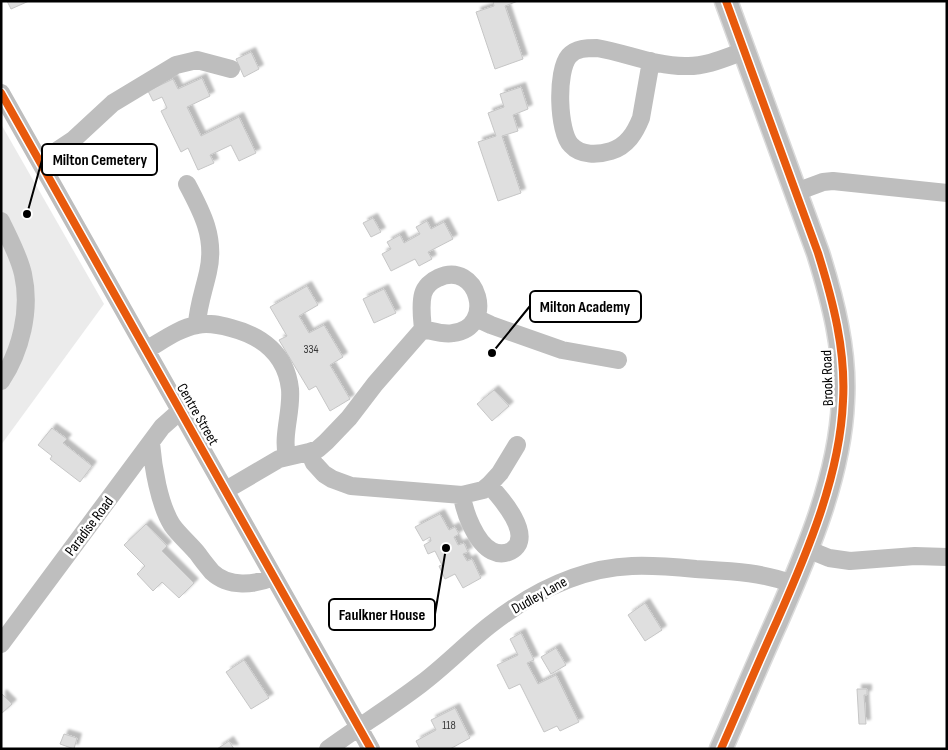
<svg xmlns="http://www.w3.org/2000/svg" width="948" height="750" font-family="'Sofia Sans Condensed',sans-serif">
<defs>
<filter id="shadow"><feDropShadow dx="4.5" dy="-4.5" stdDeviation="1" flood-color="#0004"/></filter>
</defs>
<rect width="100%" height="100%" fill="#fff"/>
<path fill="#ebebeb" d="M1,124L104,304L1,445Z"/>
<path fill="#dfdfdf" stroke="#c6c6c6" filter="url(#shadow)" d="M7,1H29L11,9Z
M493,1H518L505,6L523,59L495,69L476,12L494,6Z
M251,52L259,69L244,77L236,59Z
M202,78L210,96L187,107L201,136L239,117L256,153L239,161L231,145L210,155L214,163L198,170L188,148L181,152L161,111L167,108L162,97L153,101L148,91L173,79L178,89Z
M521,87L528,109L513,115L518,131L502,136L521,193L498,201L478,142L496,136L488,113L504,107L500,94Z
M373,218L381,232L371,237L363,223Z
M427,221L431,229L444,222L453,239L428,252L432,259L419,266L415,259L391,271L382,254L391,249L387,242L400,235L404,243L420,234L416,227Z
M307,286L318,305L299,316L309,333L324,325L343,357L330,365L350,399L330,411L316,386L309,390L279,340L287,336L270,307Z
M384,289L396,313L374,323L363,299Z
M494,390L509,406L492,421L477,404Z
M52,428L67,439L63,443L92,466L80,482L50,459L52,456L38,445Z
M440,514L449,530L455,527L459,534L454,537L458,545L464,543L468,552L463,554L467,561L472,559L481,578L463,588L455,574L445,579L439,566L442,565L435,551L428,554L424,545L431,541L430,537L423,541L415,527Z
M146,524L167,546L162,551L194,583L179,598L162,582L153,591L137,574L145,566L124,545Z
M645,603L662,630L645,641L628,615Z
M521,633L534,660L527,663L538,684L556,675L579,722L560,731L557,726L544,732L520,684L509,689L497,665L518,655L510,639Z
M556,648L566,665L551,674L541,657Z
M244,660L269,698L251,709L226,672Z
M857,689H867V695H864L866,724H859Z
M2,694L12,704L1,714V696Z
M455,708L470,738L450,749H420L416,741L436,730L431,720Z
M64,734L77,738L74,749L60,744Z
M229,741L234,749H217Z"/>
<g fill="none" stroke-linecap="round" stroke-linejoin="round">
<g stroke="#dbdbdb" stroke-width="25">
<path id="major" d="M721,749C740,706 758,663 777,621C807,553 840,476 843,401C846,351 833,301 818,253L726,1"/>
</g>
<path stroke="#bebebe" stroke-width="18" d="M651,61L641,118C635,133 627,146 611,151C598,155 581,156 571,145C558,132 556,71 569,56C576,48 587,48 597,48C626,53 655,66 685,66C705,67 725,58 744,51
M1,93L371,749
M40,162L73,140L113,103L176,65L197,60L231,69
M187,184C202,212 216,238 208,272C204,290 198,306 197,324
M796,192L823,182L833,181L947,193
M1,221C9,238 19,256 23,274C31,310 21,351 1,381
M476,318L491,325L562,350L618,360
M146,350C162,341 179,328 197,325C208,322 220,325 231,328C262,336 286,354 290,389C292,412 282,434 287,457
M151,443C153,467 159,504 172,525C179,535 190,544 198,554C202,560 207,566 212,572C229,588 254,585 274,577
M309,452L314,463L324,474L332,479L351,486L462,495L483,490L489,485L500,473L517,445
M226,490L279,459L309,452L318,449L326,442L349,418L375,384L423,329C422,318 420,305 423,294C425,287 431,281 438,278C478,259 497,328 453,333C444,335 433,331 423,329
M462,495C464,512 476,543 492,551C498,554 505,554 511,551C536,537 500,497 489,485
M807,549L829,558L850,561L915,556L947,557
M1,644L162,427L180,411
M328,749C358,727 391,707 421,684C445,666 467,643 490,625C531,593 579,568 632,566C653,565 675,567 696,569C729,571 762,572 793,584"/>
<use href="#major" stroke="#bebebe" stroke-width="22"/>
<g stroke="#fff" stroke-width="11">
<path id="cycleway" d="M1,93L371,749
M721,749C740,706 758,663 777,621C807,553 840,476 843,401C846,351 833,301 818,253L726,1"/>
</g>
<use href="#cycleway" stroke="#e8590c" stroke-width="8"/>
</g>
<g text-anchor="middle" stroke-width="5" stroke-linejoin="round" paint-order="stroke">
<g font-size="12" fill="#383838">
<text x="311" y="353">334</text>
<text x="449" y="729">118</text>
</g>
<g font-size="15" fill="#000" stroke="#fff">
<text transform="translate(827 378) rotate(-92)" y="5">Brook Road</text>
<text transform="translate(198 414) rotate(60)" y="5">Centre Street</text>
<text transform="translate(89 526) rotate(-53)" y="5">Paradise Road</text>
<text transform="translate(539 595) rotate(-29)" y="5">Dudley Lane</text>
</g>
</g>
<path fill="none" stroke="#000" stroke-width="2" d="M27 214L42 160M492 353L530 306M446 548L435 614"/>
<g fill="#000" stroke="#fff" stroke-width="2">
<circle cx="27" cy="214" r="5"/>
<circle cx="492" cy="353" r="5"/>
<circle cx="446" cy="548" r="5"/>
</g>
<g fill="#fff" stroke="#000" stroke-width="2">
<rect x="42" y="144" width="115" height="31" rx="5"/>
<rect x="530" y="291" width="111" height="31" rx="5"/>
<rect x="329" y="599" width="106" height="31" rx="5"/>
</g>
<g font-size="16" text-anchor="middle" font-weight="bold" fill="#000">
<text x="100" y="165">Milton Cemetery</text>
<text x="585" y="312">Milton Academy</text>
<text x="382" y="620">Faulkner House</text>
</g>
<rect width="948" height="750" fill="none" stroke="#000000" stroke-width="5"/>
</svg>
